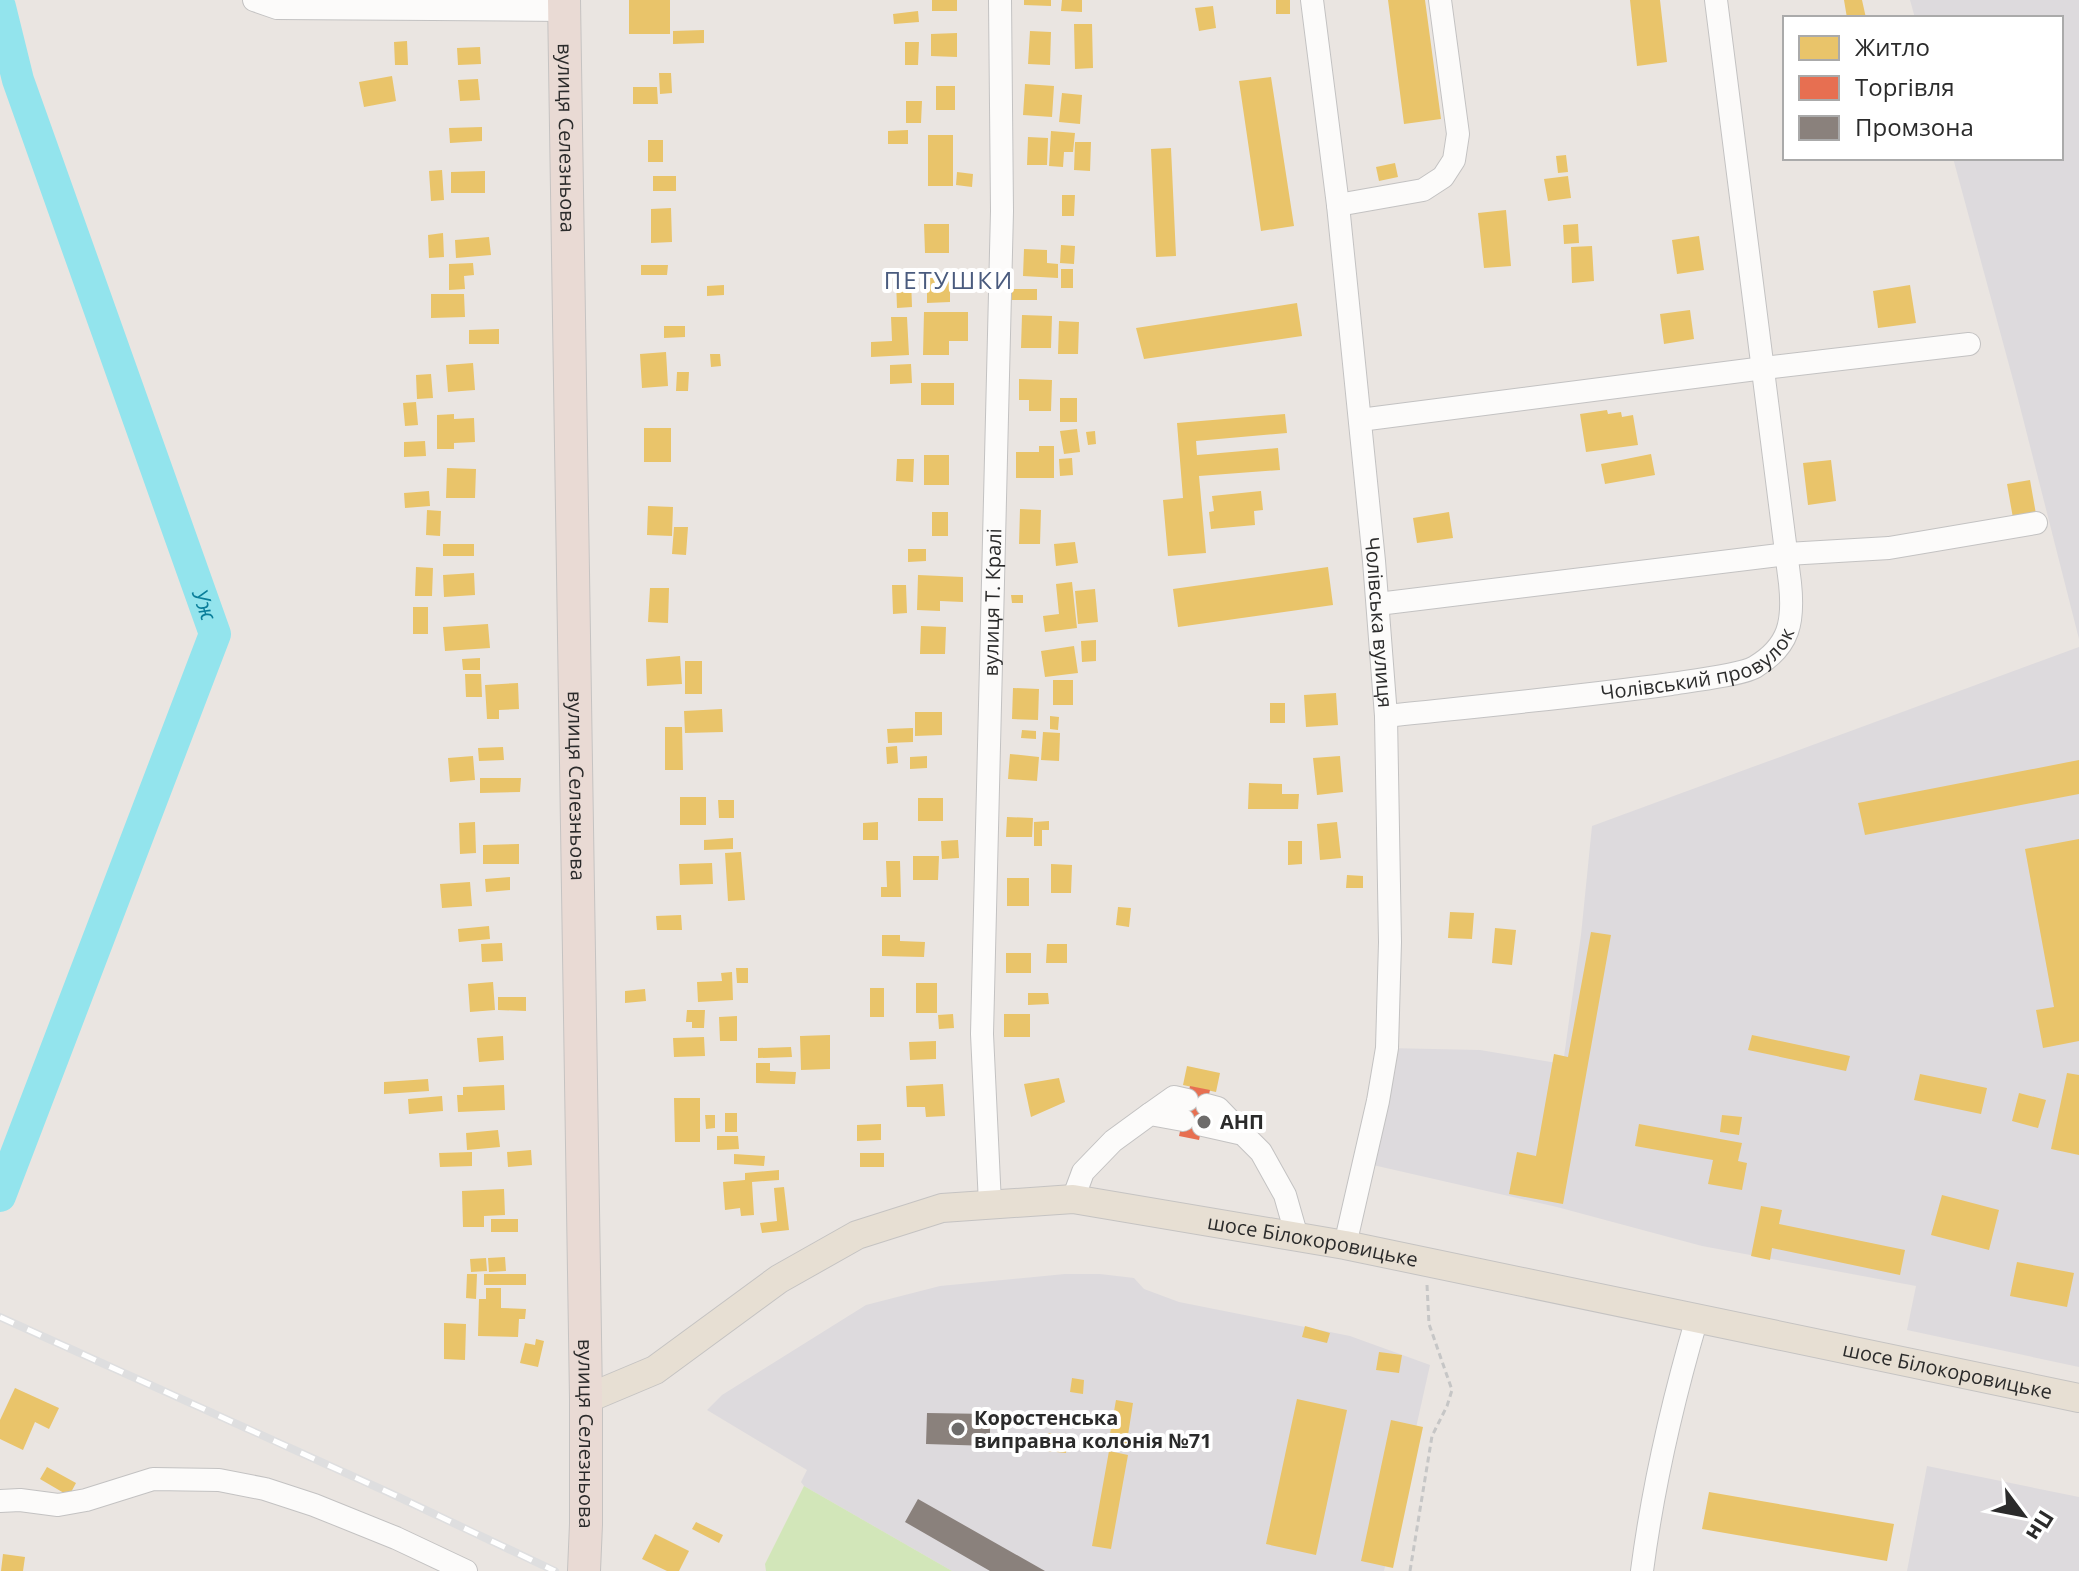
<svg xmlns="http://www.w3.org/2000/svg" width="2079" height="1571" font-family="'Open Sans',sans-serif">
<rect width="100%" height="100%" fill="#eae5e1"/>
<path fill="#dddadd" d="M1910,0H2079V639L2015,387L1953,158H2061V18H1915Z
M2079,647V1367L1907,1330L1916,1286L1702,1246L1557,1207L1373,1165L1387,1048L1480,1050L1563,1064L1581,935L1592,826Z
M1065,1274H1100L1134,1278L1144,1289L1179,1302L1350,1336L1430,1365L1384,1571H952L804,1486L801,1482L807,1470L707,1410L722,1395L866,1305L940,1286Z
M1927,1466L2079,1497V1571H1907Z"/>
<path fill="#d2e6b9" d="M804,1486L952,1571H766L765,1564Z"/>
<path fill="#e9c46a" d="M629,0H670V34H629Z
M932,0H957V11H932Z
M1024,0H1051V6L1024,5Z
M1062,0H1082V12L1061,11Z
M1276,0H1290V14H1276Z
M1388,0H1425L1441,119L1404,124Z
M1630,0H1660L1667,62L1637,66Z
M1844,0H1862L1866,18H1847Z
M1213,6L1216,28L1199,31L1195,8Z
M918,11L919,22L894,24L893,14Z
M1074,24H1092L1093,68L1075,69Z
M704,30V43L673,44V31Z
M1030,31L1051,32L1050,65L1028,64Z
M957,33V57L931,56V34Z
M407,41L408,65H395L394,42Z
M905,42H919L918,65H905Z
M480,47L481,64L458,65L457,48Z
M659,73H671L672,93L660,94Z
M392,76L396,101L364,107L359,82Z
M1271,77L1294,226L1261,231L1239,81Z
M478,79L480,100L460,101L458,80Z
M1025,84L1054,86L1052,117L1023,115Z
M936,86H955V110H936Z
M633,87H657L658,104H633Z
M1062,93L1082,95L1080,124L1059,122Z
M906,101H922L921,123H906Z
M482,127V141L450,143L449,128Z
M908,130V144H888V131Z
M1051,131L1075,133L1073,152H1064L1063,167L1049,166Z
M928,135H953V186H928Z
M1028,137L1048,138L1047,165H1027Z
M648,140H663V162H648Z
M1075,142H1091L1090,171L1074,170Z
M1171,148L1176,256L1156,257L1151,149Z
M1566,155L1568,172L1558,173L1556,156Z
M1395,163L1398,177L1379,181L1376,167Z
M442,170L444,200L431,201L429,171Z
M485,171V193H451V172Z
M957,172L973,174L972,187L956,185Z
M653,176H676V191H653Z
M1568,176L1571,198L1548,201L1544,179Z
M1062,195H1075L1074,216H1062Z
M671,208L672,242L651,243V209Z
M1506,210L1511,266L1484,268L1478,213Z
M924,224H949V253H925Z
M1578,224L1579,243L1564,244L1563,225Z
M443,233L444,257L429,258L428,235Z
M1699,236L1704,270L1677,274L1672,240Z
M489,237L491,255L456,258L455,240Z
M1061,245L1075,246L1074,264L1060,263Z
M1592,246L1594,281L1572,283L1571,247Z
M1024,249L1047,250V263L1058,264V278L1023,276Z
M473,263L474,275L464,276L465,289L449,290V264Z
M641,265H668L667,275H641Z
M1061,269H1073V288H1061Z
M950,277V302L927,303V278Z
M911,279L912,307L897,308L896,280Z
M724,285V295L707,296V286Z
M1910,285L1916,323L1878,328L1873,291Z
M1009,289H1037V300H1009Z
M431,294H464L465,317L431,318Z
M1297,303L1302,336L1144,359L1136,328Z
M1690,310L1694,339L1664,344L1660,314Z
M924,312H968V341H949V355H923Z
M1022,315L1052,316L1051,348H1021Z
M891,317H907L909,355L871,357V342L892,341Z
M1059,321L1079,322L1078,354H1058Z
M664,326H685V337L664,338Z
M499,329V344H469V330Z
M666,352L668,386L642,388L640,354Z
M710,354H720L721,366L711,367Z
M473,363L475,390L448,392L446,365Z
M911,364L912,383L890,384V365Z
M677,372H689L688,391H676Z
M431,374L433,398L417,399L416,375Z
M1019,379L1052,380L1051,411H1029V400H1019Z
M921,383H954V405H921Z
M1060,398H1077V422H1060Z
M416,402L418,425L405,426L403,403Z
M1607,410L1608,414L1621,412L1622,417L1633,415L1638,445L1586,452L1580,414Z
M454,414V419L474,418L475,442L454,443V449H437V415Z
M1285,414L1287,433L1196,441L1197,455L1278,448L1280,470L1199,476L1206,553L1168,556L1163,500L1183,498L1177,423Z
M644,428H671V462H644Z
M1077,429L1080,452L1064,454L1060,431Z
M1095,431L1096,444L1088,445L1086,432Z
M425,441L426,456L404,457V442Z
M1039,446H1054V478H1016V452H1039Z
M1651,454L1655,475L1605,484L1601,464Z
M924,455H949V485H924Z
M1072,458L1073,475L1060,476L1059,459Z
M897,459H914L913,482L896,481Z
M1831,460L1836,501L1808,505L1803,463Z
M447,468L476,469L475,498H446Z
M2030,480L2036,514L2013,518L2007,484Z
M429,491L430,506L405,508L404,493Z
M1261,491L1263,510L1254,511L1255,525L1211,529L1209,512L1214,511L1212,496Z
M648,506L673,507L672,536L647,535Z
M1020,509L1041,510L1040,544H1019Z
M427,510L441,511L440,536L426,535Z
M932,512H948V536H932Z
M1449,512L1453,538L1417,543L1413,518Z
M674,527H688L686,555L672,554Z
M1075,542L1078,563L1056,566L1054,544Z
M443,544H474V556H443Z
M908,549H926V561L908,562Z
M416,567L433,568L432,596H415Z
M1328,567L1333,605L1178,627L1173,589Z
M474,573L475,595L444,597L443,575Z
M918,575L963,577V602L940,601V611L917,610Z
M1072,582L1077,628L1045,632L1043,616L1059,614L1056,584Z
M892,585H906L907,613L893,614Z
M650,588H669L668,623L648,622Z
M1095,589L1098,622L1078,624L1075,591Z
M1011,595H1023V603H1012Z
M413,607H428V634H413Z
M488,624L490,648L445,651L443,627Z
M921,626L946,627L945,654H920Z
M1096,640V661L1082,662L1081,641Z
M1074,646L1078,673L1045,677L1041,651Z
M680,656L682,684L647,686L646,659Z
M480,658V670H463L462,659Z
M685,661H702V694H685Z
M465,674H481L482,697H466Z
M1053,680H1073V705H1053Z
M518,683L519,709L499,710V719H487L485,685Z
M1013,688L1039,689L1038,720L1012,719Z
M1336,693L1338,725L1306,727L1304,695Z
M1270,703H1285V723H1270Z
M722,709L723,732L685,733L684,711Z
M915,712H942V735L915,736Z
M1050,716L1059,717L1058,730L1050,729Z
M665,727H682L683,770H665Z
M913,728V742L888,743L887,729Z
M1022,730L1036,731V739L1021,738Z
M1043,732L1060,733L1059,761L1041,760Z
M897,746L898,763L887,764L886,747Z
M503,747L504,760L479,761L478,748Z
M1010,754L1039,757L1037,781L1008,779Z
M473,756L475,780L450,782L448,758Z
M927,756V768L910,769V757Z
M1340,756L1343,792L1317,795L1313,758Z
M2079,760V794L1865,835L1858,803Z
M480,778H521L520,792L480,793Z
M1249,783L1282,784V794H1299L1298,809H1248Z
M680,797H706V825H680Z
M918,798H943V821H918Z
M718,800H734V818H719Z
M1007,817L1033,818L1032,837H1006Z
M1049,821V830H1042V846H1034V822Z
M475,822L476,853L460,854L459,823Z
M878,822V840H863V823Z
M1337,822L1341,858L1320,860L1317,824Z
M733,838V849L704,850V840Z
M2079,839V1041L2043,1048L2036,1010L2054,1007L2025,849Z
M958,840L959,858L942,859L941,841Z
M1288,841H1302V864L1288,865Z
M519,844V864H483V845Z
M741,852L745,900L728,901L725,853Z
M913,856H939L938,880H913Z
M886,861H900L901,897H881V887H887Z
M712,863L713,884L680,885L679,864Z
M1051,864L1072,865L1071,893H1051Z
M1347,875L1363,876V888H1346Z
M510,877V890L486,892L485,879Z
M1007,878H1029V906H1007Z
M470,882L472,906L442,908L440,884Z
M1118,907L1131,908L1129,927L1116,925Z
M1450,912L1474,913L1472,939L1448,938Z
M681,915L682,930H657L656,916Z
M489,926L490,939L459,942L458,929Z
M1495,928L1516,930L1512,965L1492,963Z
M1591,932L1611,935L1563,1204L1509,1194L1517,1152L1536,1156L1554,1054L1568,1057Z
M882,935H900V941L925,942L924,957L882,956Z
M502,943L503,961L482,962L481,944Z
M1047,944H1067V963H1046Z
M1006,953H1031V973H1006Z
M736,968H748V983H737Z
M732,972L733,1000L698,1002L697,982L722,981L721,973Z
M493,982L495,1010L470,1012L468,984Z
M916,983H937V1013H916Z
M870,988H884V1017H870Z
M645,989L646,1001L625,1003V991Z
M1028,993H1048L1049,1004L1028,1005Z
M498,997H526V1011L498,1010Z
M687,1010H705L704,1028H692V1022H686Z
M953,1014L954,1028L939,1029L938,1015Z
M1004,1014H1030V1037H1004Z
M737,1016V1041H720L719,1017Z
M830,1035V1069L801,1070L800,1036Z
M1752,1035L1850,1056L1846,1071L1748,1050Z
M503,1036L504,1060L479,1062L477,1038Z
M704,1037L705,1056L674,1057L673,1038Z
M936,1041V1059L910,1060L909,1042Z
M791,1047L792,1057L758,1058V1048Z
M756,1063H770V1071L796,1072L795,1084L756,1083Z
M1187,1066L1220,1073L1216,1092L1183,1085Z
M2067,1073L2079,1075V1155L2051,1149Z
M1920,1074L1987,1088L1981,1114L1914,1100Z
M1059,1078L1065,1102L1031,1117L1024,1084Z
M428,1079L429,1091L384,1094V1082Z
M943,1084L945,1116L926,1117L925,1107H907L906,1086Z
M504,1085L505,1110L458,1112L457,1095H463V1087Z
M2019,1093L2046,1100L2038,1128L2012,1121Z
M442,1096L443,1111L409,1114L408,1099Z
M674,1098H700V1142H675Z
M725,1113H737V1132H725Z
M705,1115H715V1128L706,1129Z
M1722,1115L1742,1117L1739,1135L1720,1132Z
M881,1124V1140L857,1141V1125Z
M1639,1124L1742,1143L1738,1161L1747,1163L1742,1190L1708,1184L1713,1160L1635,1146Z
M498,1130L500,1147L467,1150L466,1133Z
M717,1136H738L739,1149L717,1150Z
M531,1150L532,1165L508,1167L507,1152Z
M472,1152V1166L440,1167L439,1153Z
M860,1153H884V1167H860Z
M734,1154L765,1156L764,1166L734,1164Z
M779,1170V1180L752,1182L754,1215L741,1216L740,1208L725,1210L723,1182L745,1180V1173Z
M784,1187L789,1230L762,1233L760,1223L777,1221L774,1188Z
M504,1189L505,1215L484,1216V1227H463L462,1191Z
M1942,1195L1999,1210L1989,1250L1931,1235Z
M1761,1206L1782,1210L1779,1224L1905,1250L1900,1275L1772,1248L1770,1260L1751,1256Z
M491,1219H518V1232H491Z
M505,1257L506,1271L489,1272L488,1258Z
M486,1258L487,1271L471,1272L470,1259Z
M2017,1262L2074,1273L2067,1307L2010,1296Z
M467,1274H477L476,1299L466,1298Z
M484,1274H526V1285H484Z
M486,1288H501V1308L526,1309L525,1319H519L518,1337L478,1336L479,1299H486Z
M444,1323L466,1324L465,1360L444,1359Z
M1305,1326L1330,1333L1327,1343L1302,1337Z
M536,1339L544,1341L538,1367L520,1363L525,1343L535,1345Z
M1379,1352L1402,1355L1399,1373L1376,1370Z
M1072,1378L1084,1380L1083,1394L1070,1392Z
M15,1388L59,1408L49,1429L35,1422L23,1450L0,1439V1420Z
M1297,1399L1347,1410L1316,1555L1266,1544Z
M1116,1400L1133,1403L1126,1448L1108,1445Z
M1391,1420L1423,1427L1393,1568L1361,1561Z
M1048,1433L1067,1434L1066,1453L1047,1451Z
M1109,1451L1128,1455L1111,1549L1092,1546Z
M47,1467L76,1483L69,1496L40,1479Z
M1709,1492L1894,1524L1887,1561L1702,1529Z
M696,1522L723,1535L719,1543L692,1529Z
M655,1534L689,1551L679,1571H667L642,1559Z
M3,1554L25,1557L23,1571H1Z"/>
<path fill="#e76f51" d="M1190,1086L1210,1090L1199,1140L1179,1136Z"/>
<path fill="#8a817c" d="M927,1413L990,1414V1446L926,1444Z
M918,1499L1045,1571H990L905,1522Z"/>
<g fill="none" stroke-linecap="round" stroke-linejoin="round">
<path stroke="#93e4ed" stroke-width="32" id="s1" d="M0,7L18,80L215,634L0,1196"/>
<g stroke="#c3c2c2" stroke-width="24">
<g id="minor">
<path d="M254,0L277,8L565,10"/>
<path id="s2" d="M1312,0L1338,205L1374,561L1386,716L1390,942L1387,1048L1378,1101L1345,1245"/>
<path d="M1338,205L1423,190L1443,177L1454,160L1458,134L1440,0"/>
<path d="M1360,420L1764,368L1969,344"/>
<path d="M1378,604L1787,554L1889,548L2036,523"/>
<path id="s3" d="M1386,716C1481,706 1577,697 1671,684C1690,681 1741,675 1755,667C1790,646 1794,621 1790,583L1716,0"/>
<path d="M1207,1105L1218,1108L1243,1134"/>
<path d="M1150,1114L1174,1097L1187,1100"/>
<path d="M1203,1125L1243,1134L1261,1152L1285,1195L1297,1237"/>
<path d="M1073,1199L1083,1172L1113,1141L1150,1114L1183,1120"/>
<path id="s4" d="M990,1204L982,1034L1002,211L1000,0"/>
<path d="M0,1501L20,1500L58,1505L86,1500L153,1479L219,1480L265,1489L314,1505L396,1538L466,1571"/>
<path d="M1642,1571C1653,1486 1673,1400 1697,1318"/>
</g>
</g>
<g stroke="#c5c3c2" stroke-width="30">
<g id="major">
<path id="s5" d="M586,1399L655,1370L779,1279L857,1235L942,1208L1073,1199L1345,1245L2079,1398"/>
</g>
</g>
<g stroke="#c5c3c2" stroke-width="34">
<g id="highway">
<path id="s6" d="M564,0L586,1399V1524L584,1571"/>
</g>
</g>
<path stroke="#c6c6c6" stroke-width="3" stroke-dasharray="6 4" stroke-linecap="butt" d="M1410,1571L1432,1436L1447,1406L1452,1390L1429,1324L1427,1285"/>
<use href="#minor" stroke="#fcfbfa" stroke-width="22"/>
<use href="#major" stroke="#e7dfd3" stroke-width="28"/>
<use href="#highway" stroke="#e9dad4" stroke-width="32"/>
<g stroke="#dededf" stroke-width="8">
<path id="rail" d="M0,1317L392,1494L555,1571"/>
</g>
<use href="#rail" stroke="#fff" stroke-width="5" stroke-dasharray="15" stroke-linecap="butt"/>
</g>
<g fill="#6e6c6b" stroke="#fff" stroke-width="3">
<circle cx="1204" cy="1122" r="8"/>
<circle cx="958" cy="1429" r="8"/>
</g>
<g text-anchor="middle" stroke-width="8" stroke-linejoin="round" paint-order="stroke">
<g font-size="20" fill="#2b2b2b" stroke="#fff">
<text dy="7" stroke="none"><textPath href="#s6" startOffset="138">вулиця Селезньова</textPath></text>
<text dy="7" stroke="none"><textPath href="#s4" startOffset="602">вулиця Т. Кралі</textPath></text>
<text dy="7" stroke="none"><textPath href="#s2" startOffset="626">Чолівська вулиця</textPath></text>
<text dy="7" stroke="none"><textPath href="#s3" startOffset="320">Чолівський провулок</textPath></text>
<text dy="7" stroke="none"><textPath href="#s6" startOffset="786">вулиця Селезньова</textPath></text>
<text dy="7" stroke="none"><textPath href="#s5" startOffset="782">шосе Білокоровицьке</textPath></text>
<text dy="7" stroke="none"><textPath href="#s5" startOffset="1430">шосе Білокоровицьке</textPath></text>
<text dy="7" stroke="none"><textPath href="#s6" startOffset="1434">вулиця Селезньова</textPath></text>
</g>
<g font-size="20" font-weight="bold" fill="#2b2b2b" stroke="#fff" text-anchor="start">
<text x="1220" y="1129">АНП</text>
<text x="974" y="1425">Коростенська<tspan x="974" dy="23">виправна колонія №71</tspan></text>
</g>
<g font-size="22" font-style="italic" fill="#0a7e9a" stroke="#fff">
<text dy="8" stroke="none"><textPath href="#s1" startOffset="632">Уж</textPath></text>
</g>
<g font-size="24" letter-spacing="2" fill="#4a5b7e" stroke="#fff">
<text x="949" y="289">ПЕТУШКИ</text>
</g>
</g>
<rect x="1783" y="16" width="280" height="144" fill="#ffffff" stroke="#aaaaaa" stroke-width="2"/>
<rect x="1799" y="36" width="40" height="24" fill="#e9c46a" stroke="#aaaaaa" stroke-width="2"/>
<text x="1855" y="56" font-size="24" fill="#2b2b2b">Житло</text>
<rect x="1799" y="76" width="40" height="24" fill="#e76f51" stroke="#aaaaaa" stroke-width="2"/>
<text x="1855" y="96" font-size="24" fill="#2b2b2b">Торгівля</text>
<rect x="1799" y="116" width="40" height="24" fill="#8a817c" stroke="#aaaaaa" stroke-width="2"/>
<text x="1855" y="136" font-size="24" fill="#2b2b2b">Промзона</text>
<g transform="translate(2023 1515) rotate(122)" stroke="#ffffff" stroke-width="6" paint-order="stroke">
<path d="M0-6L14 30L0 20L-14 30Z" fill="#2b2b2b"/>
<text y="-12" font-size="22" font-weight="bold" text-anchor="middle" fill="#2b2b2b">Пн</text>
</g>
</svg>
